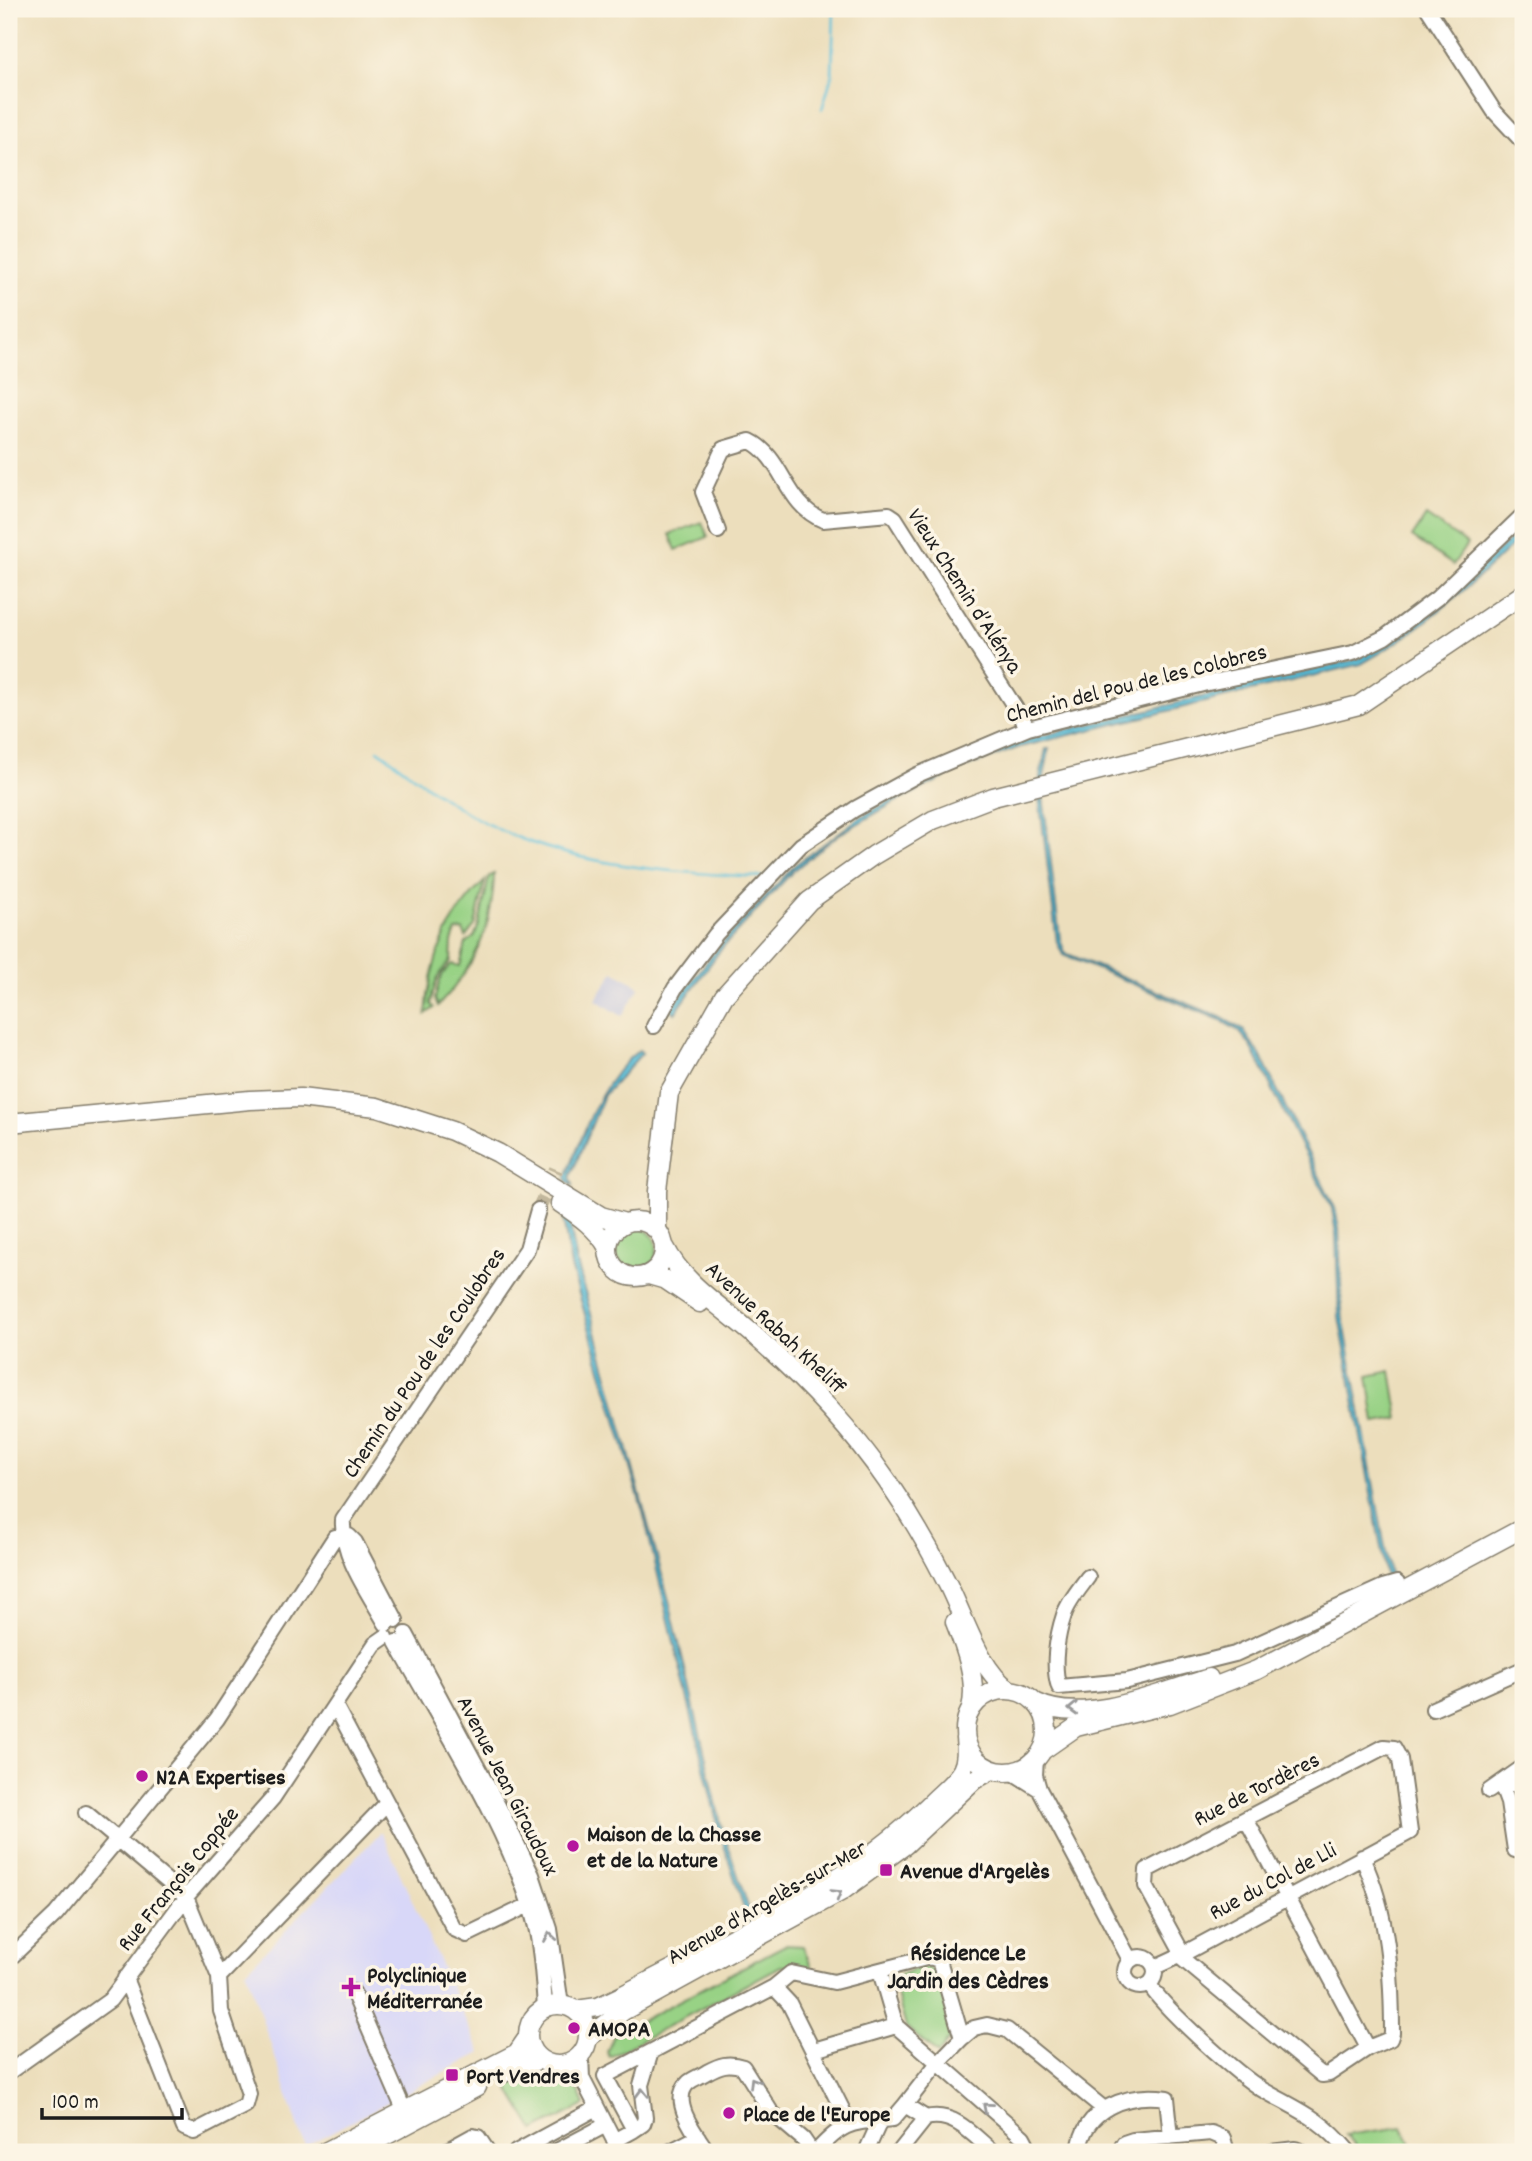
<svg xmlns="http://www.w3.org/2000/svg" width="1532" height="2161" font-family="Dekko,sans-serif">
<rect width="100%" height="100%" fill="#fcf5e5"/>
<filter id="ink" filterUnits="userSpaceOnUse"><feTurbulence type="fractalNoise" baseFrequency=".0143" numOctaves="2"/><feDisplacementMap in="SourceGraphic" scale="14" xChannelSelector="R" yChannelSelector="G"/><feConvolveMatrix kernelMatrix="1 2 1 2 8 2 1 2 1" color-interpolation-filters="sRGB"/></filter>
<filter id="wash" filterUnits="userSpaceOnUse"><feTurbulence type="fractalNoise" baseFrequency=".00686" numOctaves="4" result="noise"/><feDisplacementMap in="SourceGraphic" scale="28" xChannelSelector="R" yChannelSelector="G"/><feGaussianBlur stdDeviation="1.57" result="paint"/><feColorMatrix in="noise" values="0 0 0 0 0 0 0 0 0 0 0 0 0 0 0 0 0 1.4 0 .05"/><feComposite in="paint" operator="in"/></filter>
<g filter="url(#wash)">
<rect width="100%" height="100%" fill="#ecdebc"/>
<path fill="#d8d7f8" d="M381,1832L481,2053L305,2146L246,1971Z"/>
<path fill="#bfc2dd" d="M614,971L640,987L622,1016L596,1000Z"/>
<path fill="#98d285" stroke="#5a7750" stroke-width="2" d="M1426,516L1467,544L1453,565L1412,537Z
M702,522L708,537L676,550L670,534Z
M494,874C493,928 474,968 438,1006L435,999C438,986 440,973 452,964L460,966L466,943L474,937L479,925L489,877Z
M485,881L475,925L466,937L463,930L456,931L452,942L451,960C439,973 433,985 431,1004L434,1008L426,1014C430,961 446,918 485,881Z
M615 1249a21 21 0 1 1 42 0a21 21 0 1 1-42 0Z
M1391,1371L1399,1419L1375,1423L1368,1376Z
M785,1945L803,1946L813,1971L781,1966L610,2057L607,2052L614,2035Z
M925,1966L937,1974L954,2033L938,2054L906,2027L892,1977Z
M532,2069C564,2074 574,2073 585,2105L534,2131L508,2087Z
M1402,2127L1416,2152H1362L1346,2135Z"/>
<path fill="#5dc1db" stroke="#3c6e7c" stroke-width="2" d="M1523,527V535C1473,583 1423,630 1361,664L1020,747L961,769L897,801L838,835L793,871L721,949L675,1013L671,1009L719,946L795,865L859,818L904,793L1017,742L1359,659C1422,625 1472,577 1523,527Z
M1046,749H1049L1042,788L1060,939L1065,953L1220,1017L1243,1030L1260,1055L1335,1208L1339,1229L1342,1312L1391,1581H1387L1339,1316L1336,1234L1332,1208L1251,1046L1239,1031L1218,1019L1063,955L1057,942L1038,788Z
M639,1050L642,1053L604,1095L570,1177L573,1185L568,1183L566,1177C585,1131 599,1082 639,1050Z
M563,1218L569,1220L576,1259L669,1601L721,1824L755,1928L751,1930L718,1826L643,1512L571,1266Z"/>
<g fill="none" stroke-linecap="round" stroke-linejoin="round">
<path stroke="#5dc1db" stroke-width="2.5" d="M822,109L832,75L834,9
M378,750C409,772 439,797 471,815C558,866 664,872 762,877"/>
</g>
</g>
<g filter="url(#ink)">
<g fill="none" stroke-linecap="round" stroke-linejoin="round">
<path stroke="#c2b79c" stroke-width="14" stroke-dasharray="14 7" stroke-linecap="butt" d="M538,1210L556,1169"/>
<g stroke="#847d6c" stroke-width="18">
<path id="minor" d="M1428,9L1494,111L1523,142
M718,531L703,492L723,449L750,441C784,458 785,505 823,520L889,514L895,518L1028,728
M654,1026L675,988L716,934L801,845L855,809L917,775L1028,728L1203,684L1353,653L1385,637L1437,598L1523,515
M1088,1577C1080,1588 1068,1602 1064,1615C1057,1636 1052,1666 1059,1687L1127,1681L1235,1654L1383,1587L1397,1583
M386,1624C369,1593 341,1556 343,1520L527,1249L538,1210
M406,1634L503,1815L532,1875L550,1929L561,2005
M396,1642C443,1727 513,1834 536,1927C542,1953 543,1981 545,2007
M336,1707L454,1929L467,1935L529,1905
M1433,1709L1523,1669
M1012,1772L1039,1789L1035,1775L1036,1759
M1501,1784L1508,1803L1515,1850L1523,1852
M1501,1784H1513L1523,1778
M1039,1789L1130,1960
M1489,1791L1523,1767
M86,1813L186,1897L219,1977L221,2011L249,2094L246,2105L194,2132L184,2128L125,1978
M1246,1819L1368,2048
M1179,1956L1322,2075L1329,2074L1368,2048L1390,2039L1392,2033C1392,1974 1388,1912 1362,1857
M1125 1972a15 15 0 1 1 30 0a15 15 0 1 1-30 0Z
M9,1959L56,1914L217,1719L335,1537L349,1536L355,1542L396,1620
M1155,1967L1183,1954L1410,1832L1400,1759L1394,1748L1384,1747L1147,1870L1146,1886L1183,1954
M880,1971L896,2026L1023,2137L1031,2152
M219,1977L387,1803
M1149,1984C1163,2008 1239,2076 1263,2090C1300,2111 1320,2117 1349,2152
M774,1987L791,1973L834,1982L930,1957L939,1960L962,2038
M353,1992L404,2110
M814,2050L896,2026
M581,2055L582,2078L620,2152
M562,2065L582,2078
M9,2072L110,2000L186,1897L273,1798L375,1644L385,1637
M905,2105L937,2064L962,2038L974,2028L987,2025L1007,2030L1103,2108
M634,2130L643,2124L645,2118L641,2085L651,2052
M614,2141L634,2130L605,2076L774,1987L789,2003L849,2123
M444,2152L473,2136L478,2137L488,2152
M516,2152L597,2108
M555,2152L606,2125
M669,2152L698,2137
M708,2152C697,2136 669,2101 688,2083C692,2079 701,2076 707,2072C720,2065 728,2062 743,2067L771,2112L803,2139L812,2152
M816,2152C845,2120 851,2123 893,2119L905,2105L926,2118C954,2111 973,2135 993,2152
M866,2152L880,2121
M899,2152L926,2118
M1079,2152C1083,2108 1128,2092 1167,2098L1171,2137
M1119,2152L1124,2143L1133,2140L1211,2133L1223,2138L1227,2152
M1271,2152L1295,2149L1303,2152"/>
</g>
<g stroke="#847d6c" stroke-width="21">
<path id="major" d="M9,1123L250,1100L300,1098L377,1107L452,1131L498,1153L601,1216L625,1223
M560,1203C578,1215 598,1229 608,1248
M608 1249a28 28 0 1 1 56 0a28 28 0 1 1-56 0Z
M657,1230V1191L669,1093L724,996L809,901L874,855L933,820L993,797L1359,705L1523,594
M665,1247C683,1284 725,1309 755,1336C804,1379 850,1427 887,1481C909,1513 929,1547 946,1581C963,1612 979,1672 1010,1690
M649,1275L666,1280L700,1303
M955,1622C965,1647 978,1681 971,1708
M965 1731a41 41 0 1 1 82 0a41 41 0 1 1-82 0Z
M1037,1703C1083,1726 1163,1692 1209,1678
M1043,1750L1076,1727L1170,1704L1257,1670L1523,1528
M528 2035a30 30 0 1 1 60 0a30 30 0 1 1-60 0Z
M576,2010L598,2007L621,1996C726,1939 843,1890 929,1805C939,1794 955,1783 962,1770C967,1760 966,1749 965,1738
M588,2038L623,2011L842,1891L905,1845L974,1780L992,1770
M501,2074L540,2059
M325,2152L517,2053L528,2037
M355,2152L477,2087"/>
</g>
<use href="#minor" stroke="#fff" stroke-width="14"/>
<use href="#major" stroke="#fff" stroke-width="18"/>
</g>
<defs><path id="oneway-chevron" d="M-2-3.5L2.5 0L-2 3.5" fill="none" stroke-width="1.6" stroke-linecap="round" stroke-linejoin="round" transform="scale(1.75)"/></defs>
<g stroke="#999">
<use href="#oneway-chevron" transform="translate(1073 1709) rotate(178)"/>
<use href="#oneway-chevron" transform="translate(837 1894) rotate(-31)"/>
<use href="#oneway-chevron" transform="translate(550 1937) rotate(-99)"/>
<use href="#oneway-chevron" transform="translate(754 2082) rotate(-121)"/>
<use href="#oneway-chevron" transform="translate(642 2093) rotate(-91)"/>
<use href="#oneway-chevron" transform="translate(987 2107) rotate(-139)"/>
</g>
</g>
<g fill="#b5179e" stroke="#fcf5e5" stroke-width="2.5">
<circle cx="142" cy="1776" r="7"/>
<circle cx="573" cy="1846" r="7"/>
<rect x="879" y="1863" width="14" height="14" rx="3.5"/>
<path d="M347.5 1976.5h7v7h7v7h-7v7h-7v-7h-7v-7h7z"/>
<circle cx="574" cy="2028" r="7"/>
<rect x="445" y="2068" width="14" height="14" rx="3.5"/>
<circle cx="729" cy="2113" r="7"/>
</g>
<g text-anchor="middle" stroke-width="7" stroke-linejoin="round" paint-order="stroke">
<g font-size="23" fill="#1c1c1c" stroke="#fcf5e5">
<text transform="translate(966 590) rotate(57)" y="8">Vieux Chemin d’Alénya</text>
<text transform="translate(1136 682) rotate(-14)" y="8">Chemin del Pou de les Colobres</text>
<text transform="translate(777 1327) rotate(43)" y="8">Avenue Rabah Kheliff</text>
<text transform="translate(423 1362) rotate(-56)" y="8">Chemin du Pou de les Coulobres</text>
<text transform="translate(509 1785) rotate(63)" y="8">Avenue Jean Giraudoux</text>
<text transform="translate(1256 1788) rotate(-27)" y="8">Rue de Tordères</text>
<text transform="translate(177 1878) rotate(-51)" y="8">Rue François Coppée</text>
<text transform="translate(1272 1880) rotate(-28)" y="8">Rue du Col de Lli</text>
<text transform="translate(766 1901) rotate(-30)" y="8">Avenue d'Argelès-sur-Mer</text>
</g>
<g font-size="23" font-weight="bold" fill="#1c1c1c" stroke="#fcf5e5" text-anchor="start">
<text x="156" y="1784">N2A Expertises</text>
<text x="587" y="1841">Maison de la Chasse<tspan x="587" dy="26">et de la Nature</tspan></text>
<text x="900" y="1878">Avenue d'Argelès</text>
<text x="367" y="1982">Polyclinique<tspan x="367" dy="26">Méditerranée</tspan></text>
<text x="588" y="2036">AMOPA</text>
<text x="466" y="2083">Port Vendres</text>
<text x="743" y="2121">Place de l'Europe</text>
</g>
<g font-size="24" font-weight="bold" fill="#1c1c1c" stroke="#fcf5e5">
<text x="968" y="1960">Résidence Le<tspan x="968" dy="28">Jardin des Cèdres</tspan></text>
</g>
</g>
<rect width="1532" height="2161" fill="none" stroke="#fcf5e5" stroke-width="35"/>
<path d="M42 2108v10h140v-10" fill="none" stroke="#1c1c1c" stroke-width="3.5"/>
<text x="52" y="2108" font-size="21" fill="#1c1c1c" stroke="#fcf5e5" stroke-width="5" paint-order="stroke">100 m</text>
</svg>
